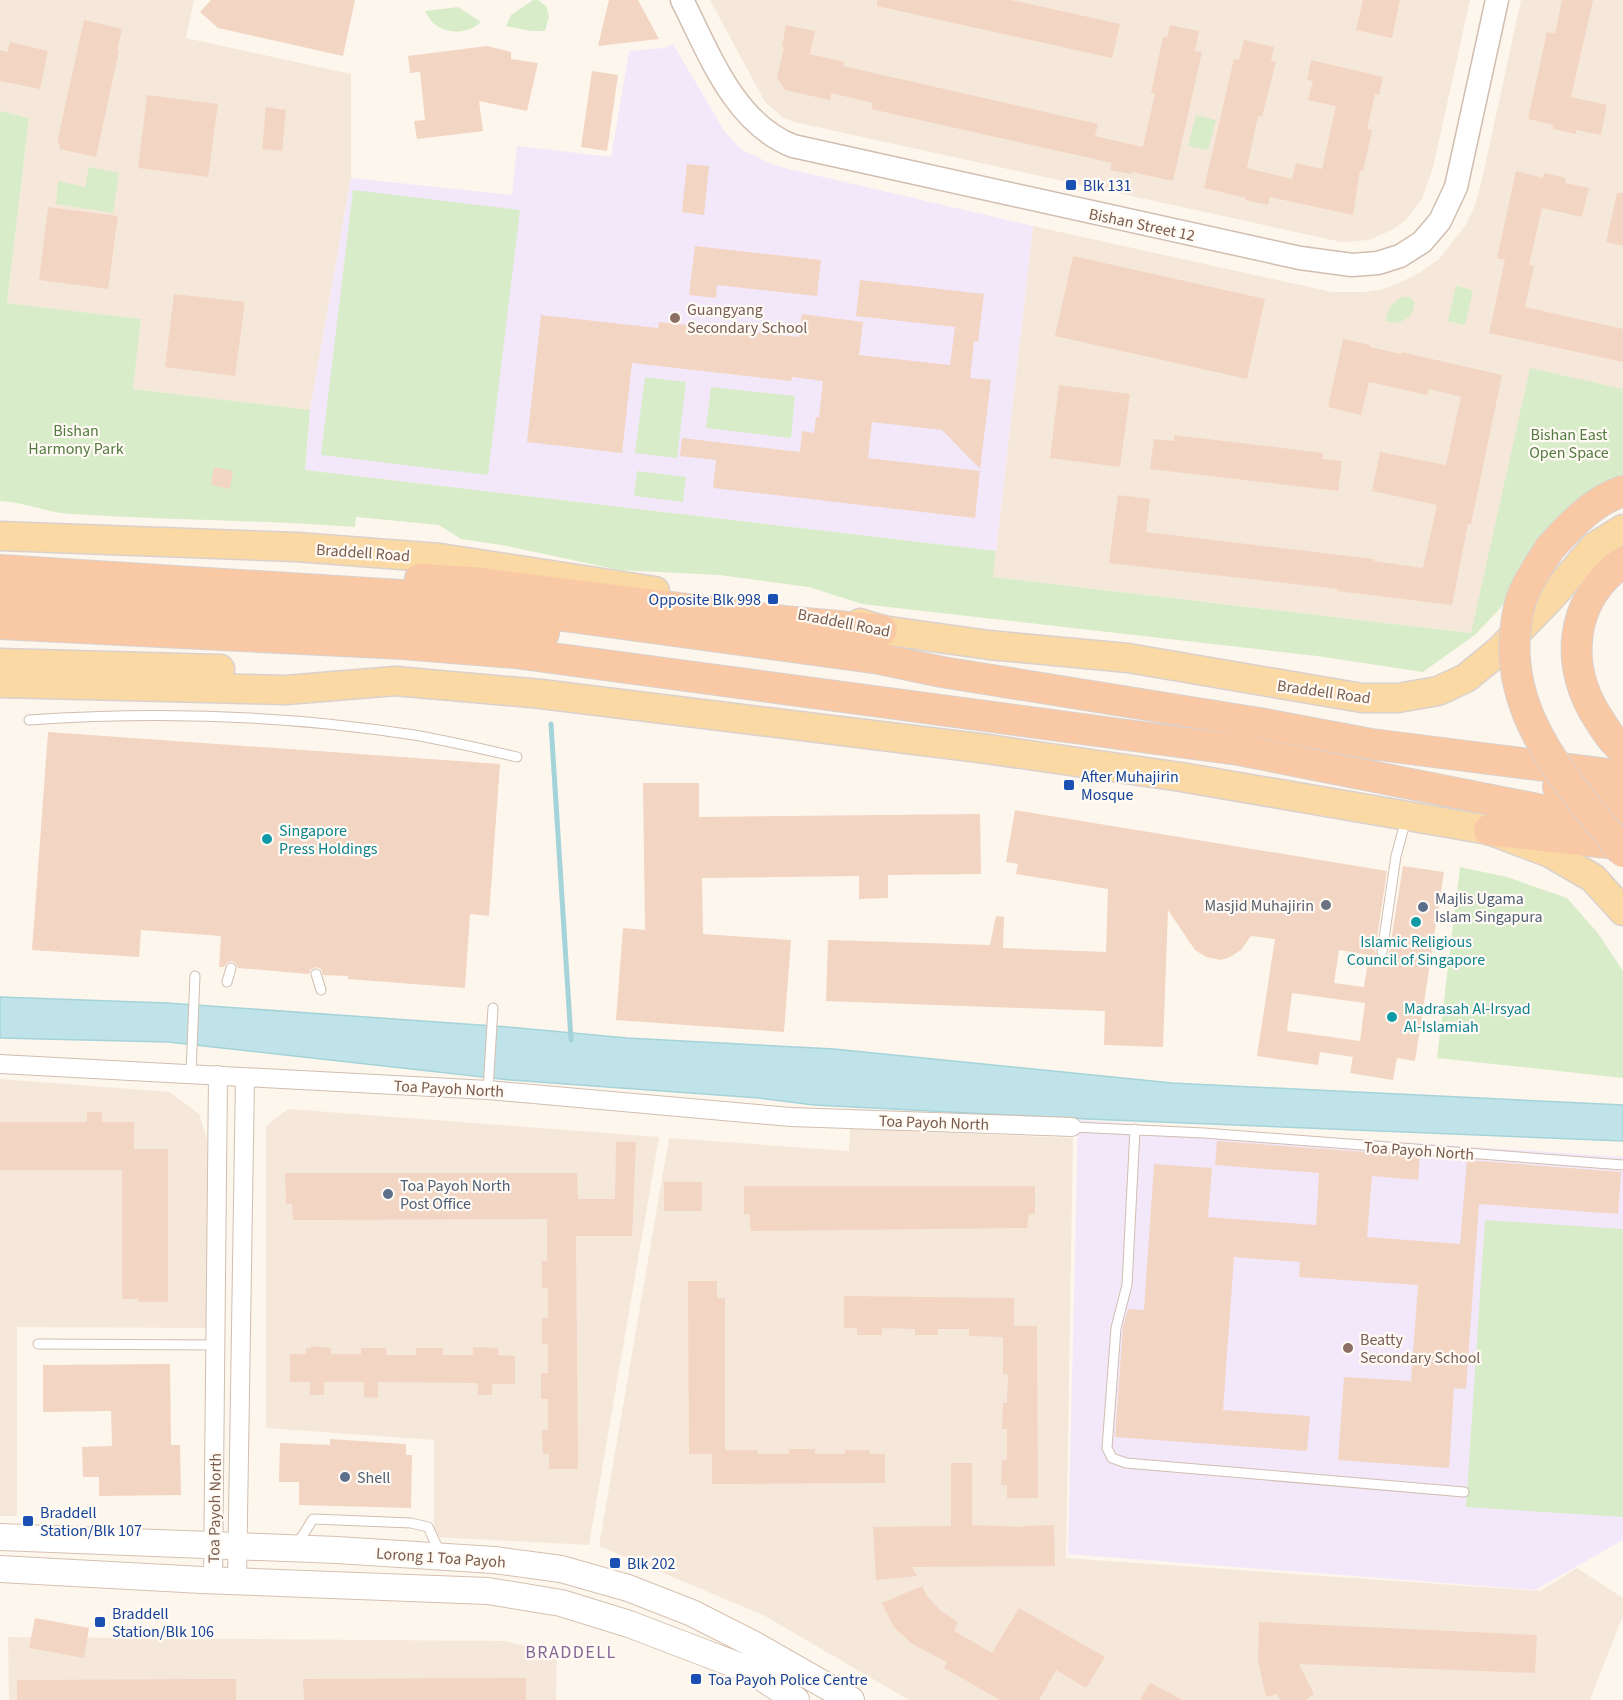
<svg xmlns="http://www.w3.org/2000/svg" width="1623" height="1700" font-family="'Source Sans 3',sans-serif">
<rect width="100%" height="100%" fill="#fdf6ec"/>
<path fill="#f5e8da" d="M0,0H194L186,38L351,74V178L310,410L133,389L141,319L7,303L29,118L0,111Z
M710,0H1470L1433,168L1422,199L1406,220L1392,230L1369,240L1341,242L794,122L782,117L765,102Z
M1521,0H1623V389L1530,369L1472,633L993,577L1033,226L1332,292H1365L1384,289L1403,281L1421,272L1439,259L1465,226L1475,205L1481,184Z
M0,1079L170,1092L199,1114L207,1139V1328L17,1327V1516H0Z
M288,1109L659,1137L589,1545L434,1537V1440L266,1428V1126Z
M850,1129L1073,1138L1066,1558L1540,1591L1577,1568L1623,1598V1615L1590,1700H909L765,1616L599,1546L669,1138L849,1151Z
M8,1637L505,1641L557,1654L556,1700H9Z"/>
<path fill="#f3e8fa" d="M673,44L725,132L741,149L751,154L774,165L789,169L1033,226L996,551L305,470L310,410L351,178L512,195L517,146L611,157L629,51L664,48Z
M1078,1120L1623,1157V1540L1535,1590L1068,1554Z"/>
<path fill="#d8ecc9" d="M533,0H538L546,6L549,17L545,31H531L506,26L511,15Z
M458,7L481,22C463,38 435,34 425,11Z
M0,111L29,118L7,303L141,319L133,389L310,410L305,470L996,551L993,577L1471,633L1530,368L1623,389V477L1476,634L1423,672L1317,656L862,604L809,587L720,575L619,570L502,545L461,539L439,525L356,517L355,527C261,520 166,520 72,514C47,513 25,502 0,501Z
M1196,115L1216,120L1208,150L1188,146Z
M89,167L119,173L113,213L56,204L58,181L85,187Z
M353,190L520,210L488,475L321,455Z
M1456,286L1473,290L1465,325L1448,321Z
M1402,297H1409L1414,301C1416,318 1400,326 1386,321C1386,310 1393,302 1402,297Z
M645,377L686,382L677,458L635,453Z
M711,387L795,396L791,438L706,428Z
M637,471L686,477L683,502L634,496Z
M1460,867L1507,877L1567,898L1597,932L1623,971V1078L1437,1058Z
M1485,1220L1623,1229V1517L1466,1507Z"/>
<path fill="#bfe3e8" stroke="#a5d3da" stroke-width="1.5" d="M0,997L167,1003L508,1027L627,1038L834,1049L1172,1083L1623,1105V1141L1087,1119L814,1105L759,1098L511,1080L168,1042L0,1038Z"/>
<g fill="none" stroke-linecap="round" stroke-linejoin="round">
<path stroke="#a5d3da" stroke-width="5" d="M551,724L571,1040"/>
</g>
<path fill="#f3d5c3" fill-rule="evenodd" d="M211,0H355L343,56L218,28L200,12Z
M609,0H638L659,39L598,46Z
M877,0H1011L1120,24L1112,58L877,6Z
M1363,0H1400L1392,38L1356,30Z
M1562,0H1593L1571,97L1607,105L1601,135L1576,130V134L1553,129L1554,125L1528,119L1547,32L1555,34Z
M84,20L122,29L117,51H119L96,157L59,149L60,144L57,143Z
M786,25L815,31L810,54L844,62L843,66L1098,124L1095,136L1143,147L1155,94L1151,93L1163,37L1167,38L1170,25L1199,31L1195,51L1202,52L1173,181L1132,172L1131,174L1110,170L1112,163L871,109L873,103L831,93L830,100L785,90L777,78L784,47H782Z
M1244,40L1274,47L1271,61L1276,62L1262,117L1258,116L1247,168L1292,179L1296,163L1322,169L1336,106L1308,100L1313,81L1307,80L1311,60L1383,77L1379,95L1375,94L1367,129L1372,130L1363,171L1360,170L1353,215L1270,197L1268,205L1245,200L1246,198L1204,188L1234,59L1239,60Z
M10,42L48,51L40,89L0,81V50L8,52Z
M487,46L511,52V59L538,63L527,111L479,101L483,131L417,139L414,121L425,120L420,72L410,73L408,56Z
M592,71L618,75L607,151L581,147Z
M147,95L218,104L208,177L138,168Z
M266,107L286,110L282,151L262,149Z
M687,164L709,166L704,215L682,212Z
M1516,171L1543,178L1544,173L1566,178L1565,183L1589,188L1582,217L1542,208L1529,265L1534,266L1525,307L1623,329V362L1489,333L1505,260L1497,258Z
M1617,193H1623V246L1606,242Z
M48,207L118,216L108,289L39,280Z
M695,246L821,260L817,296L717,285L716,298L689,295Z
M1073,256L1265,299L1247,379L1055,336Z
M860,280L984,294L978,342L974,341L970,378L991,380L980,469L942,430L872,422L868,458L980,471L975,518L713,488L716,460L680,456L682,438L800,452L802,431L814,433L816,417H819L823,381L792,377L791,381L632,363L622,453L527,442L541,315L658,328L659,322L799,337L802,314L863,322L859,355L950,365L955,327L856,316Z
M174,294L245,302L235,376L165,367Z
M1343,339L1371,345L1370,347L1401,354V352L1502,375L1471,524H1468L1452,605L1337,591L1338,589L1109,563L1118,495L1150,499L1146,532L1374,559V561L1423,568L1437,505L1372,491L1380,452L1446,465L1461,397L1429,389L1427,395L1369,382L1361,415L1328,407Z
M1059,385L1130,394L1120,467L1050,458Z
M1174,435L1323,453L1322,459L1342,461L1338,491L1150,469L1154,439L1174,441Z
M214,467L233,471L230,489L211,485Z
M48,732L500,764L489,916L470,914L465,988L348,979V976L323,975L321,969L317,967L311,969L309,974L238,968L236,964L232,961L227,963L224,967H219L221,936L141,930L139,957L32,950Z
M643,783H699V817L980,814L981,874L888,875V898L859,899V876L702,878L703,934L791,940L784,1032L616,1020L623,928L645,930Z
M1015,810L1387,871L1375,951L1377,957L1382,959L1387,957L1389,953L1403,866L1444,872L1415,1061L1397,1058L1393,1080L1350,1073L1353,1057L1320,1052L1318,1065L1257,1056L1275,939L1251,936L1241,950L1230,957L1221,960L1206,957L1195,950L1168,910L1163,1047L1104,1045L1105,1011L826,1001L828,940L990,945L996,916L1004,917L1003,948L1106,952L1108,889L1016,874L1018,864L1006,862ZM1339,950L1369,955L1364,987L1334,983ZM1292,993L1365,1003L1360,1041L1287,1031Z
M87,1112H102V1122H134V1149H168V1302H138V1299H122V1170H0V1122H87Z
M1217,1141L1420,1156L1418,1180L1372,1176L1367,1237L1460,1244L1467,1160L1621,1172L1618,1214L1479,1204L1466,1389L1454,1388L1449,1468L1338,1460L1344,1377L1411,1381L1418,1285L1299,1277L1300,1262L1234,1257L1223,1410L1310,1416L1307,1451L1115,1437L1123,1327L1128,1309L1144,1310L1154,1164L1212,1168L1208,1217L1316,1225L1319,1173L1215,1165Z
M616,1142H636L632,1236H576L578,1469H549V1454H543L542,1430H548V1399H541V1373H548V1344H542V1318H548V1288H542V1261H547V1219L293,1220L292,1204H286L285,1173H577L578,1199H615Z
M664,1182H702V1211H664Z
M744,1186H1035V1214H1029L1027,1228L751,1231L749,1214H744Z
M688,1281H717V1298H725V1450H758V1454H789V1449H815V1454H845V1450H870V1454H885V1483L712,1484V1454H689Z
M844,1296L1014,1298V1326H1037L1038,1498H1007V1485H1001L1002,1460H1007V1429H1002L1003,1403H1007L1008,1374H1003V1337L969,1336V1329H938V1335H915V1329L882,1328V1335H857V1328H844Z
M311,1346L331,1348V1354H361V1348H386V1355H416V1348H443V1355H473V1347L498,1348V1355L515,1356V1384H492V1395H478V1383L378,1382V1398L364,1397V1382H324V1395H310V1382H290V1354H306V1348H311Z
M170,1364L171,1445H180L181,1495L99,1496V1477H83L82,1447L112,1446L111,1411L43,1412V1365Z
M330,1439L406,1444V1455H412L411,1508L299,1505V1482H279L280,1443L330,1445Z
M951,1463H972V1525L1024,1527V1526L1054,1525L1055,1566L912,1567L917,1576L876,1580L873,1527L951,1526Z
M922,1586L927,1596L941,1611L958,1622L954,1631L992,1653L1019,1608L1105,1657L1086,1688L1056,1670L1039,1700H1000L944,1668L947,1662L912,1644L893,1626L882,1603Z
M35,1618L89,1628L84,1658L29,1648Z
M1259,1622L1537,1635L1535,1673L1299,1664L1314,1694L1306,1700H1280L1277,1694L1266,1697L1258,1660Z
M526,1678V1700H304L303,1679Z
M213,1679H236V1700H17V1680Z
M1150,1683L1183,1700H1140Z"/>
<g fill="none" stroke-linecap="round" stroke-linejoin="round">
<g stroke="#d1beb0" stroke-width="11">
<path id="service" d="M29,720C159,711 286,715 414,735C449,741 483,749 517,757
M1382,952L1396,856L1406,819
M316,974L321,990
M227,982L231,968
M191,1073L195,976
M488,1090L493,1008
M1072,1127L1204,1133L1623,1165
M1135,1129L1127,1285L1116,1328L1107,1448L1112,1458L1126,1463L1464,1492
M38,1344L216,1345
M296,1546L313,1519L411,1523L428,1527L441,1555"/>
</g>
<g stroke="#d1beb0" stroke-width="20">
<path id="minor" d="M0,1064L488,1090L791,1117L1072,1127
M213,1581L218,1075
M237,1581L245,1077"/>
</g>
<g stroke="#d1beb0" stroke-width="25">
<path id="tertiary" d="M682,0C709,53 734,123 793,146L1300,258L1352,265L1378,263L1400,256L1422,242L1440,221L1456,187L1497,0"/>
</g>
<g stroke="#d6c0b0" stroke-width="28">
<path id="secondary" d="M0,1537L337,1550L494,1560L561,1569L628,1588L692,1613L753,1644L851,1700
M0,1569L202,1580L488,1591L561,1603L629,1624L752,1671L796,1700"/>
</g>
<g stroke="#dad1cd" stroke-width="31">
<path id="primary" d="M0,536L297,547L440,558L655,591
M860,623L882,630L989,645L1128,658L1362,698H1398L1438,691L1466,678L1500,650L1554,594L1594,547L1623,529
M0,663L220,669
M0,683L286,690L395,681L541,694L987,749L1181,777L1489,830L1550,853L1593,878L1623,911"/>
</g>
<g stroke="#dad1cd" stroke-width="32">
<path id="trunk" d="M1550,548C1571,525 1593,501 1623,491
M1623,562C1568,601 1564,668 1600,721C1606,731 1614,743 1623,749
M0,570L400,595L521,610L880,659L942,672L1265,724L1371,744L1623,776
M420,579L472,582L783,621L882,630
M0,599L50,600L397,619L544,633
M0,624L403,644L515,653L1239,750L1623,826
M1558,787L1623,799
M1489,830L1617,844"/>
</g>
<use href="#service" stroke="#fff" stroke-width="9"/>
<use href="#minor" stroke="#fff" stroke-width="18"/>
<use href="#tertiary" stroke="#fff" stroke-width="22"/>
<use href="#secondary" stroke="#fff" stroke-width="26"/>
<use href="#primary" stroke="#fbd9a5" stroke-width="28"/>
<use href="#trunk" stroke="#f9c8a4" stroke-width="30"/>
<g stroke="#dad1cd" stroke-width="32" stroke-linecap="butt">
<path id="trunk-bridge" d="M1550,548C1540,564 1527,582 1521,600C1492,705 1564,777 1623,852"/>
</g>
<use href="#trunk-bridge" stroke="#f9c8a4" stroke-width="30"/>
</g>
<g fill="#1a4fb4" stroke="#fffaf3" stroke-width="2">
<rect x="1065" y="179" width="12" height="12" rx="3"/>
<rect x="767" y="593" width="12" height="12" rx="3"/>
<rect x="1063" y="779" width="12" height="12" rx="3"/>
<rect x="22" y="1515" width="12" height="12" rx="3"/>
<rect x="609" y="1557" width="12" height="12" rx="3"/>
<rect x="94" y="1616" width="12" height="12" rx="3"/>
<rect x="690" y="1673" width="12" height="12" rx="3"/>
</g>
<g fill="#8d6e63" stroke="#fffaf3" stroke-width="2">
<circle cx="675" cy="318" r="6"/>
<circle cx="1348" cy="1348" r="6"/>
</g>
<g fill="#0f9aa8" stroke="#fffaf3" stroke-width="2">
<circle cx="267" cy="839" r="6"/>
<circle cx="1416" cy="922" r="6"/>
<circle cx="1392" cy="1017" r="6"/>
</g>
<circle fill="#6b7280" stroke="#fffaf3" stroke-width="2" cx="1326" cy="905" r="6"/>
<g fill="#5c6f8a" stroke="#fffaf3" stroke-width="2">
<circle cx="1423" cy="907" r="6"/>
<circle cx="388" cy="1194" r="6"/>
<circle cx="345" cy="1477" r="6"/>
</g>
<g text-anchor="middle" stroke-width="4.5" stroke-linejoin="round" paint-order="stroke">
<g font-size="16" fill="#164399" stroke="#fffaf3" text-anchor="start">
<text x="1083" y="191">Blk 131</text>
<text x="761" y="605" text-anchor="end">Opposite Blk 998</text>
<text x="1081" y="782">After Muhajirin<tspan x="1081" dy="18">Mosque</tspan></text>
<text x="40" y="1518">Braddell<tspan x="40" dy="18">Station/Blk 107</tspan></text>
<text x="627" y="1569">Blk 202</text>
<text x="112" y="1619">Braddell<tspan x="112" dy="18">Station/Blk 106</tspan></text>
<text x="708" y="1685">Toa Payoh Police Centre</text>
</g>
<g font-size="16" fill="#7a5c4d" stroke="#fffaf3">
<text transform="translate(1142 224) rotate(12)" y="6">Bishan Street 12</text>
<text transform="translate(363 552) rotate(4)" y="6">Braddell Road</text>
<text transform="translate(844 622) rotate(11)" y="6">Braddell Road</text>
<text transform="translate(1324 691) rotate(8)" y="6">Braddell Road</text>
<text transform="translate(449 1088) rotate(3)" y="6">Toa Payoh North</text>
<text transform="translate(934 1122) rotate(2)" y="6">Toa Payoh North</text>
<text transform="translate(1419 1150) rotate(4)" y="6">Toa Payoh North</text>
<text transform="translate(214 1508) rotate(-89)" y="6">Toa Payoh North</text>
<text transform="translate(441 1557) rotate(4)" y="6">Lorong 1 Toa Payoh</text>
</g>
<g font-size="16" fill="#785e54" stroke="#fffaf3" text-anchor="start">
<text x="687" y="315">Guangyang<tspan x="687" dy="18">Secondary School</tspan></text>
<text x="1360" y="1345">Beatty<tspan x="1360" dy="18">Secondary School</tspan></text>
</g>
<g font-size="16" fill="#537a41" stroke="#fffaf3">
<text x="76" y="436">Bishan<tspan x="76" dy="18">Harmony Park</tspan></text>
<text x="1569" y="440">Bishan East<tspan x="1569" dy="18">Open Space</tspan></text>
</g>
<g font-size="16" fill="#0d838f" stroke="#fffaf3" text-anchor="start">
<text x="279" y="836">Singapore<tspan x="279" dy="18">Press Holdings</tspan></text>
<text x="1416" y="947" text-anchor="middle">Islamic Religious<tspan x="1416" dy="18">Council of Singapore</tspan></text>
<text x="1404" y="1014">Madrasah Al-Irsyad<tspan x="1404" dy="18">Al-Islamiah</tspan></text>
</g>
<g font-size="16" fill="#4e5e75" stroke="#fffaf3" text-anchor="start">
<text x="1435" y="904">Majlis Ugama<tspan x="1435" dy="18">Islam Singapura</tspan></text>
<text x="400" y="1191">Toa Payoh North<tspan x="400" dy="18">Post Office</tspan></text>
<text x="357" y="1483">Shell</text>
</g>
<g font-size="16" fill="#5b616d" stroke="#fffaf3" text-anchor="end">
<text x="1314" y="911">Masjid Muhajirin</text>
</g>
<g font-size="18" letter-spacing="1.5" fill="#846695" stroke="#fffaf3">
<text x="571" y="1658">BRADDELL</text>
</g>
</g>
</svg>
